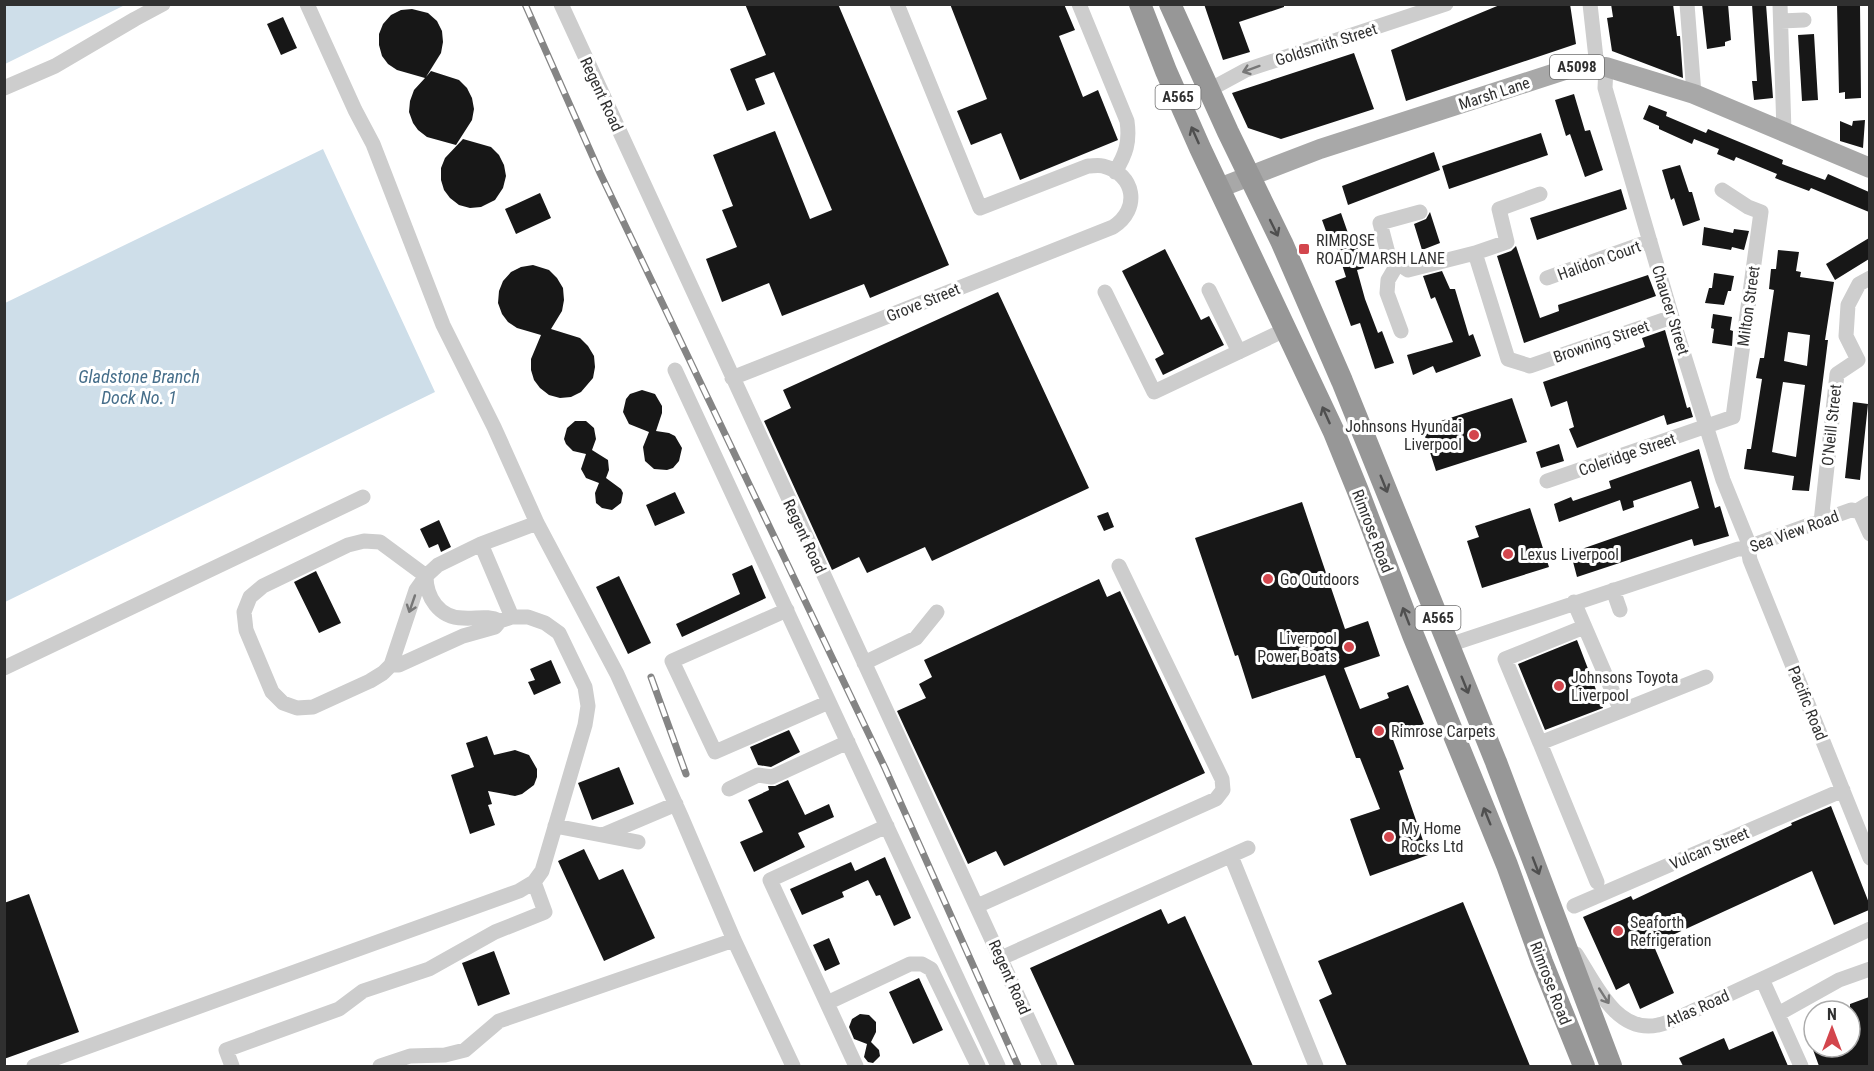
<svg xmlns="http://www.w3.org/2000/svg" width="1874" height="1071" font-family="'Roboto Condensed',sans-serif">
<rect width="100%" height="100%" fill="#fff"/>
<path fill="#cedee9" d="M5,4H125V5L5,64Z
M323,149L435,392L5,602V303Z"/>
<path fill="#171717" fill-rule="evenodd" d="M745,4H838L949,265L870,298L864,284L782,316L769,283L722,302L706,259L737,247L722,210L733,206L713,155L775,131L810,219L832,210L774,72L755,79L765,104L747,111L730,69L766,55Z
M950,4H1064L1075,30L1059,36L1083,97L1098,90L1118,140L1020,180L1001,133L971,145L957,111L987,99Z
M1204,4H1284V7L1239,22L1250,52L1223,60Z
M1502,4H1570L1576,44L1406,101L1391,50Z
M1611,4H1673L1677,36H1680L1683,78L1612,51L1607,18L1613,17Z
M1702,4H1728L1731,40L1725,42V46L1707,49Z
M1752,4H1766L1773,98L1754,100L1752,81H1757Z
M1837,4H1860L1861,98L1845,99V92L1839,93Z
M412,9L428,13L437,21L442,31L443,42L441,53L426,77L431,71L459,80L467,88L472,98L474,109L472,120L456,145L427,137L418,130L413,123L409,112L410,101L414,90L425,78L397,70L388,64L382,56L379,45V34L383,24L391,15L401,10Z
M283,17L297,48L281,55L267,24Z
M1814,34L1818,100L1802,101L1798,35Z
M1354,53L1374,109L1281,139L1248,128L1232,93Z
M1574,94L1585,131L1590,130L1603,170L1585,177L1570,134L1566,136L1555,100Z
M1649,105L1667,112L1666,116L1706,133L1708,129L1783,160L1782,164L1825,180L1828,174L1869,192V212L1811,188L1809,191L1775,178L1777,174L1736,157L1734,161L1717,154L1719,149L1694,139L1692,144L1659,129V126L1643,119Z
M1865,120L1863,148L1840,141V121L1852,126L1853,121Z
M1541,133L1548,155L1449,189L1442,166Z
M463,139L491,147L499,155L504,165L506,176L503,188L495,200L481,207L470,208L459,205L450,198L444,190L441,180V168L445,158Z
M1434,152L1440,170L1348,205L1342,186Z
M1680,165L1689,192H1692L1700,220L1683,226L1674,198L1671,200L1662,170Z
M1621,189L1627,209L1537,240L1530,218Z
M540,193L551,218L516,234L505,209Z
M1430,212L1440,243L1422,250L1414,224L1426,219Z
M1341,213L1349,236L1353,235L1364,268L1357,270L1365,299L1378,333L1382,331L1394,363L1375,369L1360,323L1351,326L1335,281L1346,277L1335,243L1331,245L1322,220Z
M1704,227L1733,233L1734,229L1749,231L1744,250L1732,247L1731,250L1702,245Z
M1869,238V259L1835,280L1826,264Z
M1516,246L1540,318L1559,311L1558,305L1648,275L1656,296L1524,343L1497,256L1511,251Z
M1165,249L1201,320L1209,316L1224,345L1163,375L1155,359L1164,354L1122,271Z
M1778,250L1799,252L1796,271L1801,272L1800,277L1834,282L1825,340H1828L1809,491L1792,490L1794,476L1744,469L1747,449H1751L1762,379L1756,378L1760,358H1764L1774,290L1769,289L1771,269H1776ZM1788,332L1810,335L1807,366L1784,361ZM1783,382L1805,385L1796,457L1772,452Z
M533,265L549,270L557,278L563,288L564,300L562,311L551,329L580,338L588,346L594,356L595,367L593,378L581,392L571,397L560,398L549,395L540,388L534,380L531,370V359L541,335L517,328L508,322L502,314L498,303L499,291L503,281L511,272L521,267Z
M1442,271L1450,289H1455L1469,336L1473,334L1481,356L1436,373L1433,366L1413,375L1407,355L1453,342L1435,297L1431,299L1423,276Z
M1714,273L1734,276L1731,291H1728L1724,305L1705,303L1709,288H1712Z
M998,292L1089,488L932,561L925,547L867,573L859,557L832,570L764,421L791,408L783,390Z
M1713,314L1732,317L1730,330L1733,331L1732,346L1712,343L1714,329L1711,328Z
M1665,330L1687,408L1690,407L1693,417L1667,425L1664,415L1577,448L1569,429L1574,427L1567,401L1551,407L1543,382L1645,347L1642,338Z
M642,390L655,394L662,406V413L656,431L669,433L675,436L682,448L679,461L673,468L667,470L654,469L645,461L643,447L649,432L629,424L623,412L626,399L630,394Z
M1512,398L1527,442L1436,471L1422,427Z
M1853,402L1868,404L1860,480L1845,478Z
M575,421H586L594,428L596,439L592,450L608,460L609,470L606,478L621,489L623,493L621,503L612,510L602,508L596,503L595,493L599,483L586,478L581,469L586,454L573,451L566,444L564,439L567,428Z
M1559,444L1564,461L1541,468L1536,452Z
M1699,449L1715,508L1720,506L1729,536L1694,546L1692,539L1577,577L1572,558H1576V551L1699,508L1691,481L1633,501L1634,507L1623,511L1620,500L1559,522L1554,504L1571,497L1573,501L1611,488L1609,481Z
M675,492L685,513L655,526L646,505Z
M1302,502L1345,629L1368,621L1380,656L1344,668L1360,709L1389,698L1387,693L1408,685L1424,724L1392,737L1404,769L1399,771L1428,855L1370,876L1350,819L1380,809L1360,758H1356L1325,675L1252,699L1238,655L1235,656L1195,538Z
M1530,508L1549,567L1482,588L1467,541L1479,537L1475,526Z
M1108,512L1114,527L1104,531L1097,516Z
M439,520L451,547L441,552L438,544L429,548L420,529Z
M752,565L766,598L682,637L676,624L740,594L732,574Z
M316,571L341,623L319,633L294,582Z
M619,576L651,643L628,654L596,587Z
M1099,579L1107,597L1120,591L1205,773L1004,866L996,851L968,864L897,711L926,698L919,684L932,677L924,660Z
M1577,640L1603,708L1545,730L1518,664Z
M551,660L561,683L534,695L528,682L535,680L530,669Z
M789,730L800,752L771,767L758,765L750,747Z
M487,736L494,755L515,750L529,755L537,769V777L534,785L522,794L515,796L488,791L492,804L488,805L495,825L470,834L451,775L474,767L466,743Z
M619,767L634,804L592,820L578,783Z
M788,780L805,815L829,804L834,817L798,833L805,847L754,872L740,842L763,832L748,800L769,790L768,786H775Z
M1831,806L1869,903V910L1834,925L1812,871L1653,944L1674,993L1640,1009L1629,983L1616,990L1583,917L1631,896L1633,900L1792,825L1791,823Z
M584,849L599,880L623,869L655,938L604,961L558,861Z
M885,857L911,918L894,926L880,895L876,896L868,880L842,892L844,897L802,915L790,889L851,862L855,871Z
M29,894L79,1032L4,1059V903Z
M1463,902L1530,1066H1347L1319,1000L1332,994L1318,961Z
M1161,909L1168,924L1185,916L1253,1066H1075L1030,968Z
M829,938L840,964L825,971L813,945Z
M494,951L510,994L478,1006L462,963Z
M919,978L943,1030L913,1044L889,992Z
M1869,997V1066H1819L1812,1047H1850V1004Z
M860,1014L869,1015L876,1022V1032L871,1042L879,1050L880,1056L873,1063L868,1062L864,1057L867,1044L854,1039L849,1027L852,1019Z
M1773,1031L1788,1066H1683L1679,1058L1724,1038L1729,1050Z"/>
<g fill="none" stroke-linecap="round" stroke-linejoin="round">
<path stroke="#cdcdcd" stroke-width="15" d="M307,4L355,110L373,144L443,325L494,427L537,523L617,674L681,816L734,940L793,1066
M561,4L1050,1066
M1079,4L1127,121C1130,142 1126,154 1115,172
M1590,4L1597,67
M1687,4L1694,94
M1780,4L1784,132
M1781,21L1804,20
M1606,67L1605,88L1672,317L1723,480L1751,549L1749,554L1750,560L1870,858
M4,88L55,66L135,19L163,4
M1209,90L1246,70L1446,4
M1540,194L1499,209L1507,242L1475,253L1508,359L1530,366L1672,317
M1420,212L1380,223L1389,257L1408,270L1475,253
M1398,263L1388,280L1387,293L1401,331
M1547,278L1650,241
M1209,290L1239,352
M1105,292L1154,392L1287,329
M1858,360L1846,336L1848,305L1859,284L1870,278
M675,370L998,1066
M732,378L1113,227C1141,209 1135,174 1103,166C1098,165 1093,166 1088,166L980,208L897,4
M1547,481L1733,417L1761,212L1748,207L1722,190
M1857,511L1860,512L1870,534
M1821,522L1837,374L1858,360
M481,544L512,617
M1613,590L1620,610
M1574,602L1621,711L1540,743L1597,882
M787,610L672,661L715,752L829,702
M500,621C487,615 477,619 463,618C439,618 426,597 426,576L380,542L364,541L348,545L263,586L250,597L244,612L246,630L272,692L283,703L297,708L313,707L370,681L383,673L391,665L416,590L426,576L438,565L481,544L537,523
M1449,645L1738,549H1751L1759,543L1851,510L1857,511L1870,503
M864,663L916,638L937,612
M4,668L363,497
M1621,711L1706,677
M1540,743L1505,659L1584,627
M729,789L758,775L772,777L848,742
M555,826L638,842
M603,835L676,804
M1231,856L1316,1066
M977,906L1216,799L1223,790L1222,779L1119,566
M1574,906L1843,790
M1576,954C1595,983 1616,1034 1658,1025C1665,1024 1673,1020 1680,1017L1870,929
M1001,958L1248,848
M1762,979L1801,1066
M827,1003L910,964H922L931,969L978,1066
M1778,1014L1839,980L1870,969
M34,1066L519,891L534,882L542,871L585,725L588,706L585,687L559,633L545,623L528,617H512L500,621L495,627L463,636L399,665H391
M232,1066L226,1050L339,1009L363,991L429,969L495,932L545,912L534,882
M380,1066L410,1056L445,1055L465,1050L499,1021L734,940
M856,1066L770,880L887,826"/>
<path stroke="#a8a8a8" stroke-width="20" d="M1219,188L1320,149L1574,67H1606L1694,94L1870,168"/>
<path stroke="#979797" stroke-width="22" d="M1140,4L1166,71L1200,148L1334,432L1358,491L1413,635L1507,865L1542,962L1584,1066
M1170,4L1228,132L1282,243L1342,381L1496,762L1611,1066"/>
<g stroke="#858585" stroke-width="7">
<path id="rail" d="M525,4L600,173L885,768L1018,1066
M651,677L686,774"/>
</g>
<use href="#rail" stroke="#fff" stroke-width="4.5" stroke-dasharray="14" stroke-linecap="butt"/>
</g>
<defs><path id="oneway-shaft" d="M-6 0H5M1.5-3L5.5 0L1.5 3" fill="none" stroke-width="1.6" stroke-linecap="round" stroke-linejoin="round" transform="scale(1.5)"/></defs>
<g stroke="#777">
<use href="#oneway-shaft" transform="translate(1251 69) rotate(160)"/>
<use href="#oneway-shaft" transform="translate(412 604) rotate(109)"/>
<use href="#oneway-shaft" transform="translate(1604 996) rotate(57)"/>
</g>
<g stroke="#4f4f4f">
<use href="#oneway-shaft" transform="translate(1195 135) rotate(-114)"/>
<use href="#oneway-shaft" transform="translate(1274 228) rotate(64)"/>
<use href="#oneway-shaft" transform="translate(1326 415) rotate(-114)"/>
<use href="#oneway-shaft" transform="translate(1384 484) rotate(68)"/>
<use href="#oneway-shaft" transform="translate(1406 616) rotate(-111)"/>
<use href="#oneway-shaft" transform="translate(1465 685) rotate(68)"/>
<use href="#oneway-shaft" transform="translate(1487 816) rotate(-112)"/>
<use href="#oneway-shaft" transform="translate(1536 866) rotate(69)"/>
</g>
<g fill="#d3464d" stroke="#fff" stroke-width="2">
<rect x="1298" y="243" width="12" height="12" rx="3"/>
<circle cx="1474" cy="435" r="6"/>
<circle cx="1508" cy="554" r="6"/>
<circle cx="1268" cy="579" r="6"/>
<circle cx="1349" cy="647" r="6"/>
<circle cx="1559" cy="686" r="6"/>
<circle cx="1379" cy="731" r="6"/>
<circle cx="1389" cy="837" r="6"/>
<circle cx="1618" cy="931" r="6"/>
</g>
<g text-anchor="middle" stroke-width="6" stroke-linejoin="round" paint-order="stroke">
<g fill="#fff" stroke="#6e6e6e" stroke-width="1.5">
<rect x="1550" y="55" width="54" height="24" rx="4.5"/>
<rect x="1155.5" y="85" width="45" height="24" rx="4.5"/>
<rect x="1415.5" y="606" width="45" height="24" rx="4.5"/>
</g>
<g font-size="15" font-weight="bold" fill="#303030">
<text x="1577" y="72">A5098</text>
<text x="1178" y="102">A565</text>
<text x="1438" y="623">A565</text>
</g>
<g font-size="16" fill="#303030" stroke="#fff">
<text transform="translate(1326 44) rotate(-18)" y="6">Goldsmith Street</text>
<text transform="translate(1494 93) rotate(-18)" y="6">Marsh Lane</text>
<text transform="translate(602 94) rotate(65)" y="6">Regent Road</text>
<text transform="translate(1599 260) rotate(-20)" y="6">Halidon Court</text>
<text transform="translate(923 302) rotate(-22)" y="6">Grove Street</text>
<text transform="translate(1748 306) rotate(-82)" y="6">Milton Street</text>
<text transform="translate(1671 310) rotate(73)" y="6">Chaucer Street</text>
<text transform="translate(1601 341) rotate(-19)" y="6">Browning Street</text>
<text transform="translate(1831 425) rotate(-84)" y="6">O'Neill Street</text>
<text transform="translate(1627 454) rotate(-19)" y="6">Coleridge Street</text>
<text transform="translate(1373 531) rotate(69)" y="6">Rimrose Road</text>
<text transform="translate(1794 531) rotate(-20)" y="6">Sea View Road</text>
<text transform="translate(805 536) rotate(65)" y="6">Regent Road</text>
<text transform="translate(1808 703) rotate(68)" y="6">Pacific Road</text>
<text transform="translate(1709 848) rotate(-23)" y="6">Vulcan Street</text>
<text transform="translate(1010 977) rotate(66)" y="6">Regent Road</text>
<text transform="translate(1551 983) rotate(69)" y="6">Rimrose Road</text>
<text transform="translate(1697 1008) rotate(-24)" y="6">Atlas Road</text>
</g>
<g font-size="16" fill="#303030" stroke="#fff" text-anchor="start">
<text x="1316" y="246">RIMROSE<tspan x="1316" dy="18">ROAD/MARSH LANE</tspan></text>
<text x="1462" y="432" text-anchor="end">Johnsons Hyundai<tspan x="1462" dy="18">Liverpool</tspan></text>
<text x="1520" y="560">Lexus Liverpool</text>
<text x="1280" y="585">Go Outdoors</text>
<text x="1337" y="644" text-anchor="end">Liverpool<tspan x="1337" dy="18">Power Boats</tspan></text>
<text x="1571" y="683">Johnsons Toyota<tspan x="1571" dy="18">Liverpool</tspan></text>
<text x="1391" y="737">Rimrose Carpets</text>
<text x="1401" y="834">My Home<tspan x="1401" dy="18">Rocks Ltd</tspan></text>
<text x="1630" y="928">Seaforth<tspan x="1630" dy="18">Refrigeration</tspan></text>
</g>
<g font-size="18" font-style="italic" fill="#466e8a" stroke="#fff">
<text x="139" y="383">Gladstone Branch<tspan x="139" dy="21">Dock No. 1</tspan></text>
</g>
</g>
<rect width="1874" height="1071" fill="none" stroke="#303030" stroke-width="12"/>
<g transform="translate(1832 1029)"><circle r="28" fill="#ffffff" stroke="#acacac" stroke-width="1.5"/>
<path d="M0-4.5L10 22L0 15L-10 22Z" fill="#d3464d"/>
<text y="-9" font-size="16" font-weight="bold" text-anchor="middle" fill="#303030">N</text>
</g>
</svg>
